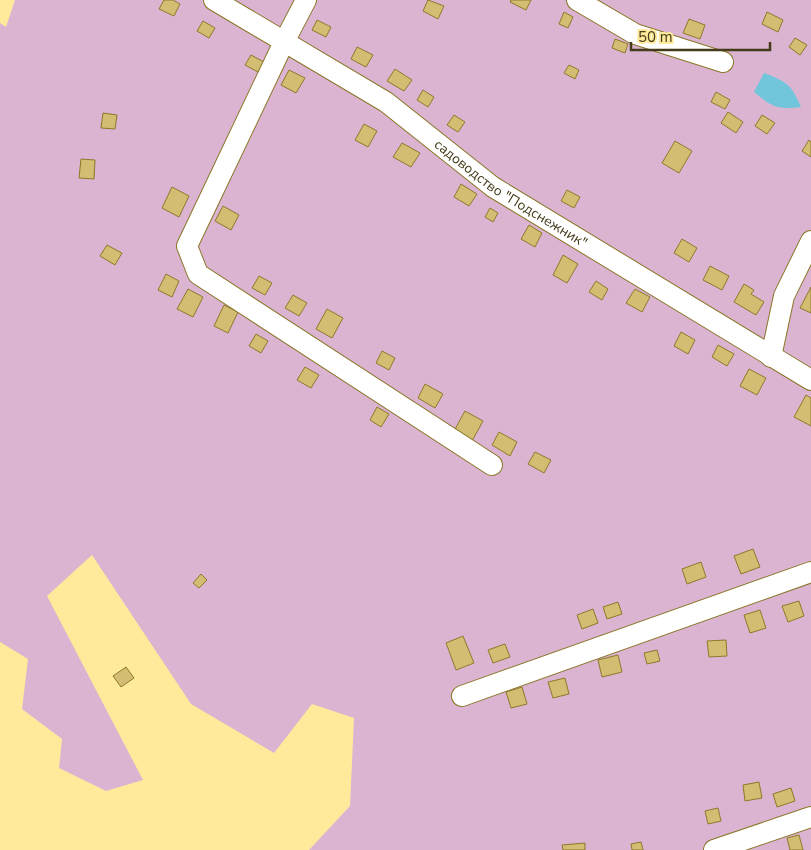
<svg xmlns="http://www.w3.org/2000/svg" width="811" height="850" font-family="'Nunito Sans',sans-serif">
<rect width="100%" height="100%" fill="#ffea9c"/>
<path fill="#dbb4d2" d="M15,0H811V850H309L350,806L354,718L312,704L274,753L191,704L92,555L47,596L143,780L106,791L59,768L62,739L22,709L28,659L0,642V23L6,27Z"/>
<path fill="#72c6db" d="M764,73C787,82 791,84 801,107C778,110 772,107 754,92Z"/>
<path fill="#d2be72" stroke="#8d792a" d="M164,0H173L180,4L174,16L159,9Z
M428,0L444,6L438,19L423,11Z
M511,0H531L526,10L510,2Z
M564,12L573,17L568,28L559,24Z
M767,12L783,20L778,32L762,24Z
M689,19L705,25L700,39L683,33Z
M317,20L331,27L326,37L312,30Z
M203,21L215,28L209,38L197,31Z
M795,38L807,45L800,55L789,47Z
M615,39L628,44L625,53L612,48Z
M357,47L373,55L366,67L351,59Z
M251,55L264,62L258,72L245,65Z
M569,65L579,70L575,79L564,73Z
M395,69L412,80L404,91L387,81Z
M289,70L305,78L296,93L281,85Z
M423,90L434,97L428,107L417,100Z
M716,92L730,100L725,109L711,102Z
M728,112L743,122L736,133L721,123Z
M103,113L117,115L115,129L101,128Z
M454,115L465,122L458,132L447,125Z
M762,115L775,123L767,134L755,126Z
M364,124L377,131L368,147L355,140Z
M809,140L811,142V157L802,151Z
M675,141L692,151L679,173L662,163Z
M402,143L420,153L411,167L393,157Z
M81,159L95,160L94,179L79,178Z
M461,184L477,194L469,206L454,197Z
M172,187L189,196L179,217L162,208Z
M567,190L580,197L574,208L561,201Z
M223,206L239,215L231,230L215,221Z
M490,208L498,213L493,222L485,217Z
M529,225L542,233L535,247L521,239Z
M682,239L697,248L689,262L674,253Z
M107,245L122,253L115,265L100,256Z
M563,255L578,264L567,283L553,275Z
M710,266L729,276L722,290L703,280Z
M166,274L179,281L172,297L158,290Z
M259,276L272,283L265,295L252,288Z
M596,281L608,289L602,300L589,292Z
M744,284L754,290L751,294L764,302L756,315L734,302Z
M811,287V313L800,308Z
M188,289L203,297L193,317L177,309Z
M635,289L650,297L642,312L626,303Z
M293,295L307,303L299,316L285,308Z
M224,305L238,312L228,333L214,326Z
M327,309L343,318L332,338L316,329Z
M681,332L695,340L688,354L674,346Z
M256,334L268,341L261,353L249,346Z
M718,345L734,354L727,366L712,357Z
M382,351L395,358L389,370L376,363Z
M305,367L319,375L311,388L297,380Z
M749,369L766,378L757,395L740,386Z
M425,384L443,394L435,408L418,398Z
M806,395L811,398V426L794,417Z
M377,407L389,414L381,427L370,420Z
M465,411L483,421L472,441L454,431Z
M499,432L517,442L510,456L492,445Z
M535,452L551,460L544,473L528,464Z
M753,549L760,567L741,574L734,556Z
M701,562L706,577L687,584L682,569Z
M201,574L207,580L199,588L193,583Z
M799,601L804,616L788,622L782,606Z
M618,602L622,614L607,619L603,607Z
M593,609L598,623L582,629L577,615Z
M760,610L766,628L750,633L744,615Z
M463,636L474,663L456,670L446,643Z
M726,640L727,656L709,657L707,641Z
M505,644L510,657L493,663L488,650Z
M657,650L660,661L647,664L644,653Z
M618,655L622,672L602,677L598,660Z
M126,667L134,678L121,687L113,676Z
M565,678L569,694L553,698L548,682Z
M522,687L527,704L511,708L506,692Z
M759,782L762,798L745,801L743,785Z
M791,788L795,801L777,807L773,794Z
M718,808L721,821L708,824L705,811Z
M799,835L803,850H790L787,838Z
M641,842L643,850H632L631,844Z
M585,843V850H563L562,845Z"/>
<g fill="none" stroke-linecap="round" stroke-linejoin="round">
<g stroke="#8a7627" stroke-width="22">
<g id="minor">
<path id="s1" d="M214,0L386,102L493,187L811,380"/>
<path d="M306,0L284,42L187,246L198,274L492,465"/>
<path d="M577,0L635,34L723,62"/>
<path d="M771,357L784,296L811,241"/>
<path d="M462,696L811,572"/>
<path d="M714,850L811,817"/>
</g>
</g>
<use href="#minor" stroke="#fff" stroke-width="20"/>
</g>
<g text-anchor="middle" stroke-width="5" stroke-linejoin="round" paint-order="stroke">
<g font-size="14" fill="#443b1b" stroke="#ffea9c">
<text dy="5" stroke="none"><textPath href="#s1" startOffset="355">садоводство "Подснежник"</textPath></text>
</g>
</g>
<path d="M631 42v8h139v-8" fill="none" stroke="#443b1b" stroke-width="2.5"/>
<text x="638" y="42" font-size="15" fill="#443b1b" stroke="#ffea9c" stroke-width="4" paint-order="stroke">50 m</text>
</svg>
